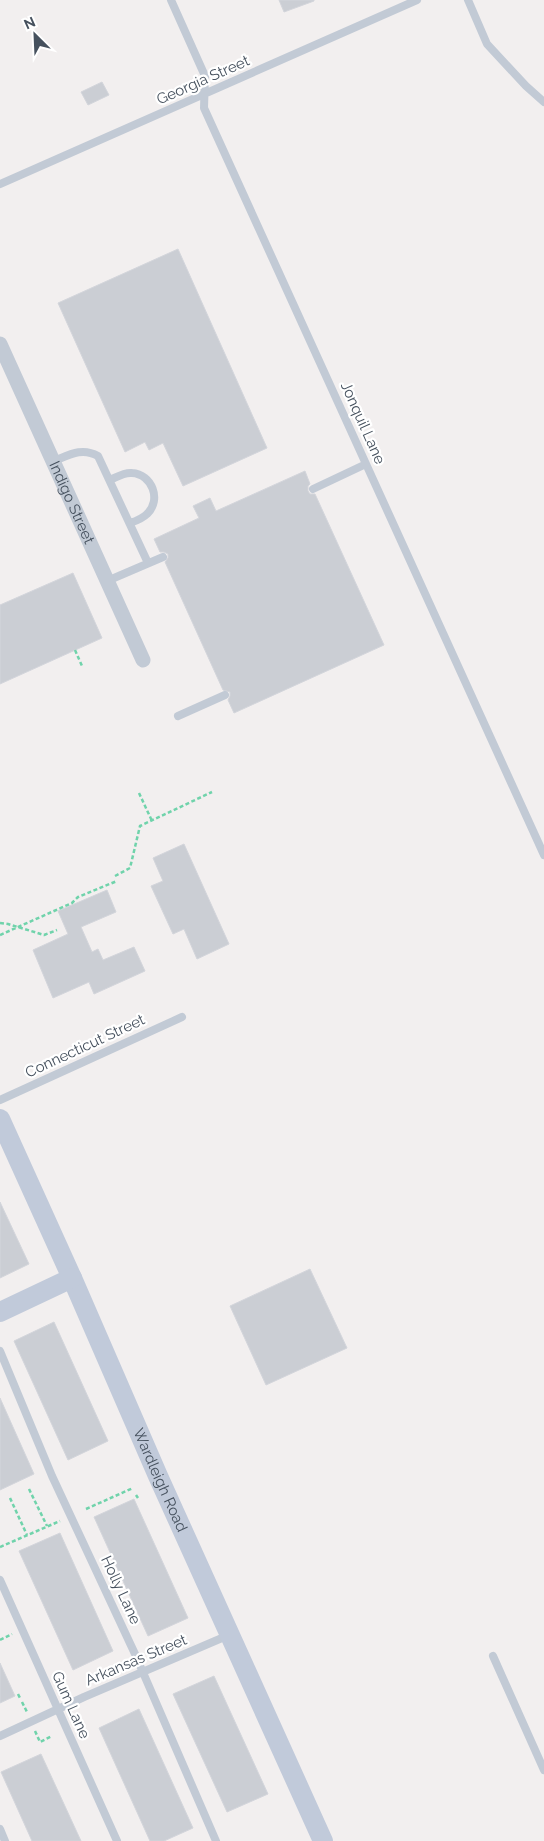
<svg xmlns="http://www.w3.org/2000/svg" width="544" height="1841" font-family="Raleway,sans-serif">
<rect width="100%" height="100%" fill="#f2efef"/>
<path fill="#cbced4" stroke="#d3d5db" d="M279,0H314V1L284,12Z
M102,82L109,95L88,105L81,92Z
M178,249L267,448L183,486L163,443L149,450L145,442L125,452L58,303Z
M305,471L310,484L308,486V491L310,494H315L384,645L234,713L228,700L230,696V692L223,690L165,562L168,558V554L164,552H160L154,539L199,518L193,506L210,498L216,511Z
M73,573L102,638L0,684V605Z
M184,844L229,944L197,959L184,929L173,934L151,886L163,881L153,858Z
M107,890L116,912L81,927L92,952L98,949L103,960L134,947L145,971L94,994L89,982L53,998L33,950L68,934L58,911Z
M0,1202L29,1264L0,1278Z
M310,1269L347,1348L266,1385L230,1306Z
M54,1322L108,1441L68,1460L14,1341Z
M0,1398L34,1474L0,1490Z
M134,1499L188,1618L148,1636L94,1517Z
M60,1533L113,1651L73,1670L19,1551Z
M0,1663L15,1696L0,1703Z
M214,1676L268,1794L227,1812L173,1694Z
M139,1709L193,1828L164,1841H150L99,1728Z
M41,1754L81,1841H32L1,1772Z"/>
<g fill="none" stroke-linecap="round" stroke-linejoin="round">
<path stroke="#70d3ab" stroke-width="2.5" stroke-dasharray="4 2.5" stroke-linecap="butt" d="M75,650L82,666
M139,793L152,821
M115,876L130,868L140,826L212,792
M0,923L8,924L44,935L57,930
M0,935L72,903L78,897L117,881
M29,1489L47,1526
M136,1495L138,1498
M10,1498L27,1535
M86,1509L133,1488
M0,1547L60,1521
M0,1640L12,1634
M18,1694L20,1698
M22,1702L27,1712
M35,1731L40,1742L52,1736"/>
<path stroke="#c2cad5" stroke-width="8" d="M171,0L205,76L204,108L544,855
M468,0L487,44L526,86L544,102
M0,184L417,0
M54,461C69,455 82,447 98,456L148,563
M110,480C117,477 124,472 132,473C152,474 162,500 147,514C142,519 136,521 130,523
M313,489L366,464
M107,581L163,557
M178,716L225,695
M0,1100L182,1017
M0,1351L52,1476L135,1654L216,1841
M0,1580L117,1841
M493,1656L544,1770
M0,1736L84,1697L229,1635
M0,1829L5,1841"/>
<path stroke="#c2cad5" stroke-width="15" id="s1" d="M0,344L143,660"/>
<g stroke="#c1cada" stroke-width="20">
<path id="s2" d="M0,1119L72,1278L158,1476L323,1841"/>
<path d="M0,1312L72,1278"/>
</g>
</g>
<g text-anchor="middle" stroke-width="4.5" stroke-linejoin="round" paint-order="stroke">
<g font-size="15" fill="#46515e" stroke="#fff">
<text transform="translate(203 80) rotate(-24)" y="5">Georgia Street</text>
<text transform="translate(363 423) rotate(66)" y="5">Jonquil Lane</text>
<text dy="5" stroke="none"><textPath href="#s1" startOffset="174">Indigo Street</textPath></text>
<text transform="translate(85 1046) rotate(-25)" y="5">Connecticut Street</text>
<text dy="5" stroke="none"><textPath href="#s2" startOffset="395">Wardleigh Road</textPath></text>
<text transform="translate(121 1590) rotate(65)" y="5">Holly Lane</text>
<text transform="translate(136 1660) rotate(-23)" y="5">Arkansas Street</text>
<text transform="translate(71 1705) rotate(66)" y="5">Gum Lane</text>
</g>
</g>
<g transform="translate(35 35) rotate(336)" stroke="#ffffff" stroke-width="4" paint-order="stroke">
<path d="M0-4L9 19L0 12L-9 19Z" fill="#46515e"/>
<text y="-8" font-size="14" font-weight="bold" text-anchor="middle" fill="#46515e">N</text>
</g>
</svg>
